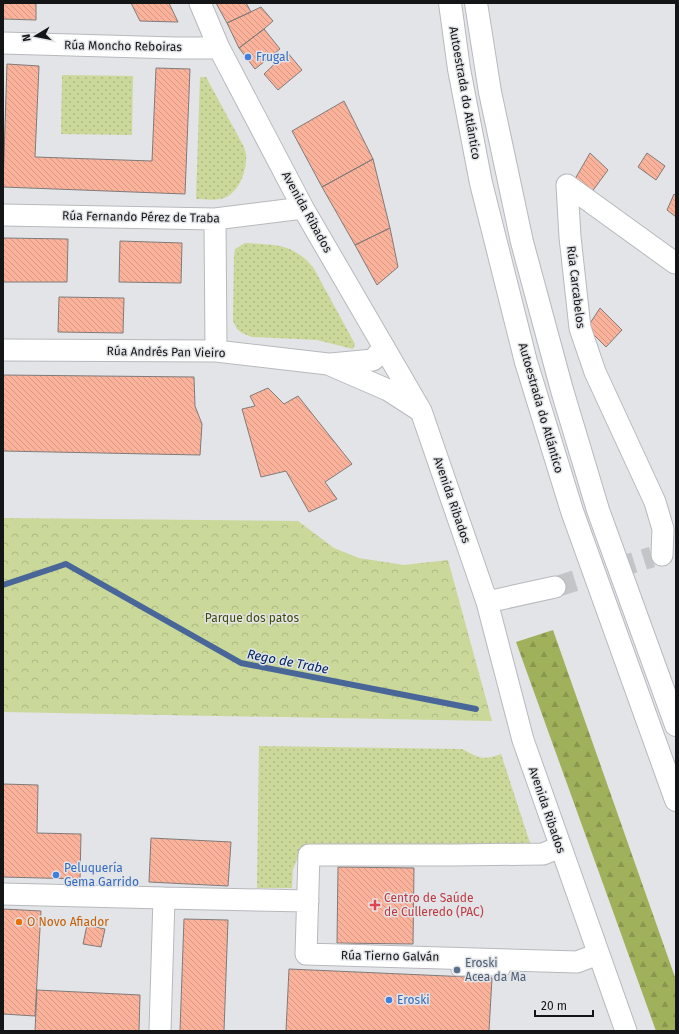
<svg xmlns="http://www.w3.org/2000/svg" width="679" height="1034" font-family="'Fira Sans',sans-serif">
<defs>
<pattern id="grass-dots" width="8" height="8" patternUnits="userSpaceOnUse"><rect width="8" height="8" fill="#cad89a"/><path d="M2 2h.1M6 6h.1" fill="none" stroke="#adb884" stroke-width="1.8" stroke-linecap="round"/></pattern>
<pattern id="forest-firs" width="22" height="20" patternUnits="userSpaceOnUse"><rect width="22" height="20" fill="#a0b15b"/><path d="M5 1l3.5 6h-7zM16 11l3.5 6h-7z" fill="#89974e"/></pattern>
<pattern id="park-crowns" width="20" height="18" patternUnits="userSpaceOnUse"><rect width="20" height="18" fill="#cad89a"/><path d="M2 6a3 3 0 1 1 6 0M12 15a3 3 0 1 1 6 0" fill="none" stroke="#adb884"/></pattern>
<pattern id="building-back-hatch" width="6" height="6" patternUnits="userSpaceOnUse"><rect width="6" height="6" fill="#fbb29b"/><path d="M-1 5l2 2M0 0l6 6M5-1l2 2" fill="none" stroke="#d69885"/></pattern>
</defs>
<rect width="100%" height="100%" fill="#e2e4e8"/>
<path fill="url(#grass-dots)" d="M62,75L133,76L132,135L61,134Z
M200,77H206L244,147C245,151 247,155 246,159C246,173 238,193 224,198C216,201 204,199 196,199Z
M245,243C275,245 292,243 313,267L355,344L353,349L317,340L252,337L242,333L237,329L233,321L234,256L235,249Z
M259,746L462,749C480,758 481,761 501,754L532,849H302L293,869L292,888H257Z"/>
<path fill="url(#forest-firs)" d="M553,630L676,980V1031H656L516,642Z"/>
<path fill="url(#park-crowns)" d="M3,518L298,521L334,548L359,558L404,565L448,560L492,721L3,712Z"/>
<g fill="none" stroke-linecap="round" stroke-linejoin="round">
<path stroke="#486697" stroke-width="6" d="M3,585L66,564L241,663L476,709"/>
</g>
<path fill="url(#building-back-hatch)" stroke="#807b7a" d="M3,3H36V20L3,19Z
M131,3H169L178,22L140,21Z
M216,3H246L251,12L227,23Z
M261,7L273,21L264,29L239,48L227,23Z
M264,29L280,49L255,69L239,48Z
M287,52L302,70L278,90L264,74Z
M7,64L39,66L35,157L152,161L156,68L190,69L185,194L3,187Z
M344,101L373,159L322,187L292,131Z
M590,153L608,170L591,193L575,179Z
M647,153L665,166L656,180L638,167Z
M373,159L390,228L355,245L322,187Z
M674,194L676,196V217L667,210Z
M390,228L398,267L377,285L355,245Z
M3,238L68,239L67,282H3Z
M120,241L182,243L181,283L119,282Z
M59,297L124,298L123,333L58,332Z
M600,308L622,330L606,347L587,328Z
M3,375L194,377L195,406L202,424L200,455L3,451Z
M268,388L284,404L298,396L352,464L325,482L337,499L309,512L286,471L261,477L242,409L255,406L250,396Z
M3,784L38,785L37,833L81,834L80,879L3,877Z
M151,838L231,842L228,886L149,882Z
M338,867L414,868L413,944L337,943Z
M3,909L41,911L35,1016L3,1014Z
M184,919L228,920L224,1031H180Z
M87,925L105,929L101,947L83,944Z
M289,969L492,978L489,1031H286Z
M37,990L140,995L139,1031H35Z"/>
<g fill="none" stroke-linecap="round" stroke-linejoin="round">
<path stroke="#c3c5c8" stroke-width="21" stroke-dasharray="21 10" stroke-linecap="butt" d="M555,587L652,557"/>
<g stroke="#b7b9bd" stroke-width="13">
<path id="lane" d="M457,970H504"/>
</g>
<g stroke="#b7b9bd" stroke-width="23">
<path id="street" d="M200,3L219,48L303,208L421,411L487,602L523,740L626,1031
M3,43L175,48H219
M3,215L215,219L303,208
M215,219L216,351
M3,350L216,351L328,364L388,390L419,410
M331,364L373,360L384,347
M662,555L663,529L655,502L595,372L580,328L570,237L567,185L675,263
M487,602L555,587
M560,847L543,854L453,855H309L306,954L577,962L598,954
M3,894L164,898
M160,1031L164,898L308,901"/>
</g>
<g stroke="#b7b9bd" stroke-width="24">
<path id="highway" d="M450,3L459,69L481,183L526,362L572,511L676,800
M476,3L490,92L522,242L562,390L598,510L676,725"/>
</g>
<use href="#lane" stroke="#fff" stroke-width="11"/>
<use href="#street" stroke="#fff" stroke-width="21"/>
<use href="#highway" stroke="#fff" stroke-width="22"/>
</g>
<g fill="#3f7fe0" stroke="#e2e4e8" stroke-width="1.5">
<circle cx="248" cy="57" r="4"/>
<circle cx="56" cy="875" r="4"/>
<circle cx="389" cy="1000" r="4"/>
</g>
<path fill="#e0444e" stroke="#e2e4e8" stroke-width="1.5" d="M373 899h4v4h4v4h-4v4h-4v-4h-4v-4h4z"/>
<circle fill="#e8710a" stroke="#e2e4e8" stroke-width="1.5" cx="19" cy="922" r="4"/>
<circle fill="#5c6f8a" stroke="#e2e4e8" stroke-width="1.5" cx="457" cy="970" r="4"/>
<g text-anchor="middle" stroke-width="3" stroke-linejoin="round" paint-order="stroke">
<g font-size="12" fill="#141516" stroke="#e2e4e8">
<text transform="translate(123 46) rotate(1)" y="4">Rúa Moncho Reboiras</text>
<text transform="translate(465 93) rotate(80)" y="4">Autoestrada do Atlántico</text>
<text transform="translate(307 212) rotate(61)" y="4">Avenida Ribados</text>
<text transform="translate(141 217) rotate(1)" y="4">Rúa Fernando Pérez de Traba</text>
<text transform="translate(576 287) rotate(83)" y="4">Rúa Carcabelos</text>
<text transform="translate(166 352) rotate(1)" y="4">Rúa Andrés Pan Vieiro</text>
<text transform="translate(541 408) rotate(74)" y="4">Autoestrada do Atlántico</text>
<text transform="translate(452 500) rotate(71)" y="4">Avenida Ribados</text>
<text transform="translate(547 810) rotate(71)" y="4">Avenida Ribados</text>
<text transform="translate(390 956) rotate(1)" y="4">Rúa Tierno Galván</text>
</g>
<g font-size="12" fill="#366cbe" stroke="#e2e4e8" text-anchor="start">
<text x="256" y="61">Frugal</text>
<text x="64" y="872">Peluquería<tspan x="64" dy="14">Gema Garrido</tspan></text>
<text x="397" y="1004">Eroski</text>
</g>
<g font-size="12" fill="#414b08" stroke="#e2e4e8">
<text x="252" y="622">Parque dos patos</text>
</g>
<g font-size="12" fill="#be3a42" stroke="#e2e4e8" text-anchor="start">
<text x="384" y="902">Centro de Saúde<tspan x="384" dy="14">de Culleredo (PAC)</tspan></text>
</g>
<g font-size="12" fill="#c56008" stroke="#e2e4e8" text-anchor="start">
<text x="27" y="926">O Novo Afiador</text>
</g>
<g font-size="12" fill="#4e5e75" stroke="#e2e4e8" text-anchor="start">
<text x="465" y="967">Eroski<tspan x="465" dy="14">Acea da Ma</tspan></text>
</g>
<g font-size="13" font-style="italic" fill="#022864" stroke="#e2e4e8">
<text transform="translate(288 661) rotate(11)" y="5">Rego de Trabe</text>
</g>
</g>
<rect width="679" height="1034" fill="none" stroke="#141516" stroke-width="8"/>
<g transform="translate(36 36) rotate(260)" stroke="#e2e4e8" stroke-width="3" paint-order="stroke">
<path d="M0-3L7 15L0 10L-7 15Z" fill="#141516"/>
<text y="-6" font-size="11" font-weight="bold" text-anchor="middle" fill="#141516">N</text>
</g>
<path d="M535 1010v6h58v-6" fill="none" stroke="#141516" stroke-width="2"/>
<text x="541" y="1010" font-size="12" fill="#141516" stroke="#e2e4e8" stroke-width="3" paint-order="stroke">20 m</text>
</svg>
